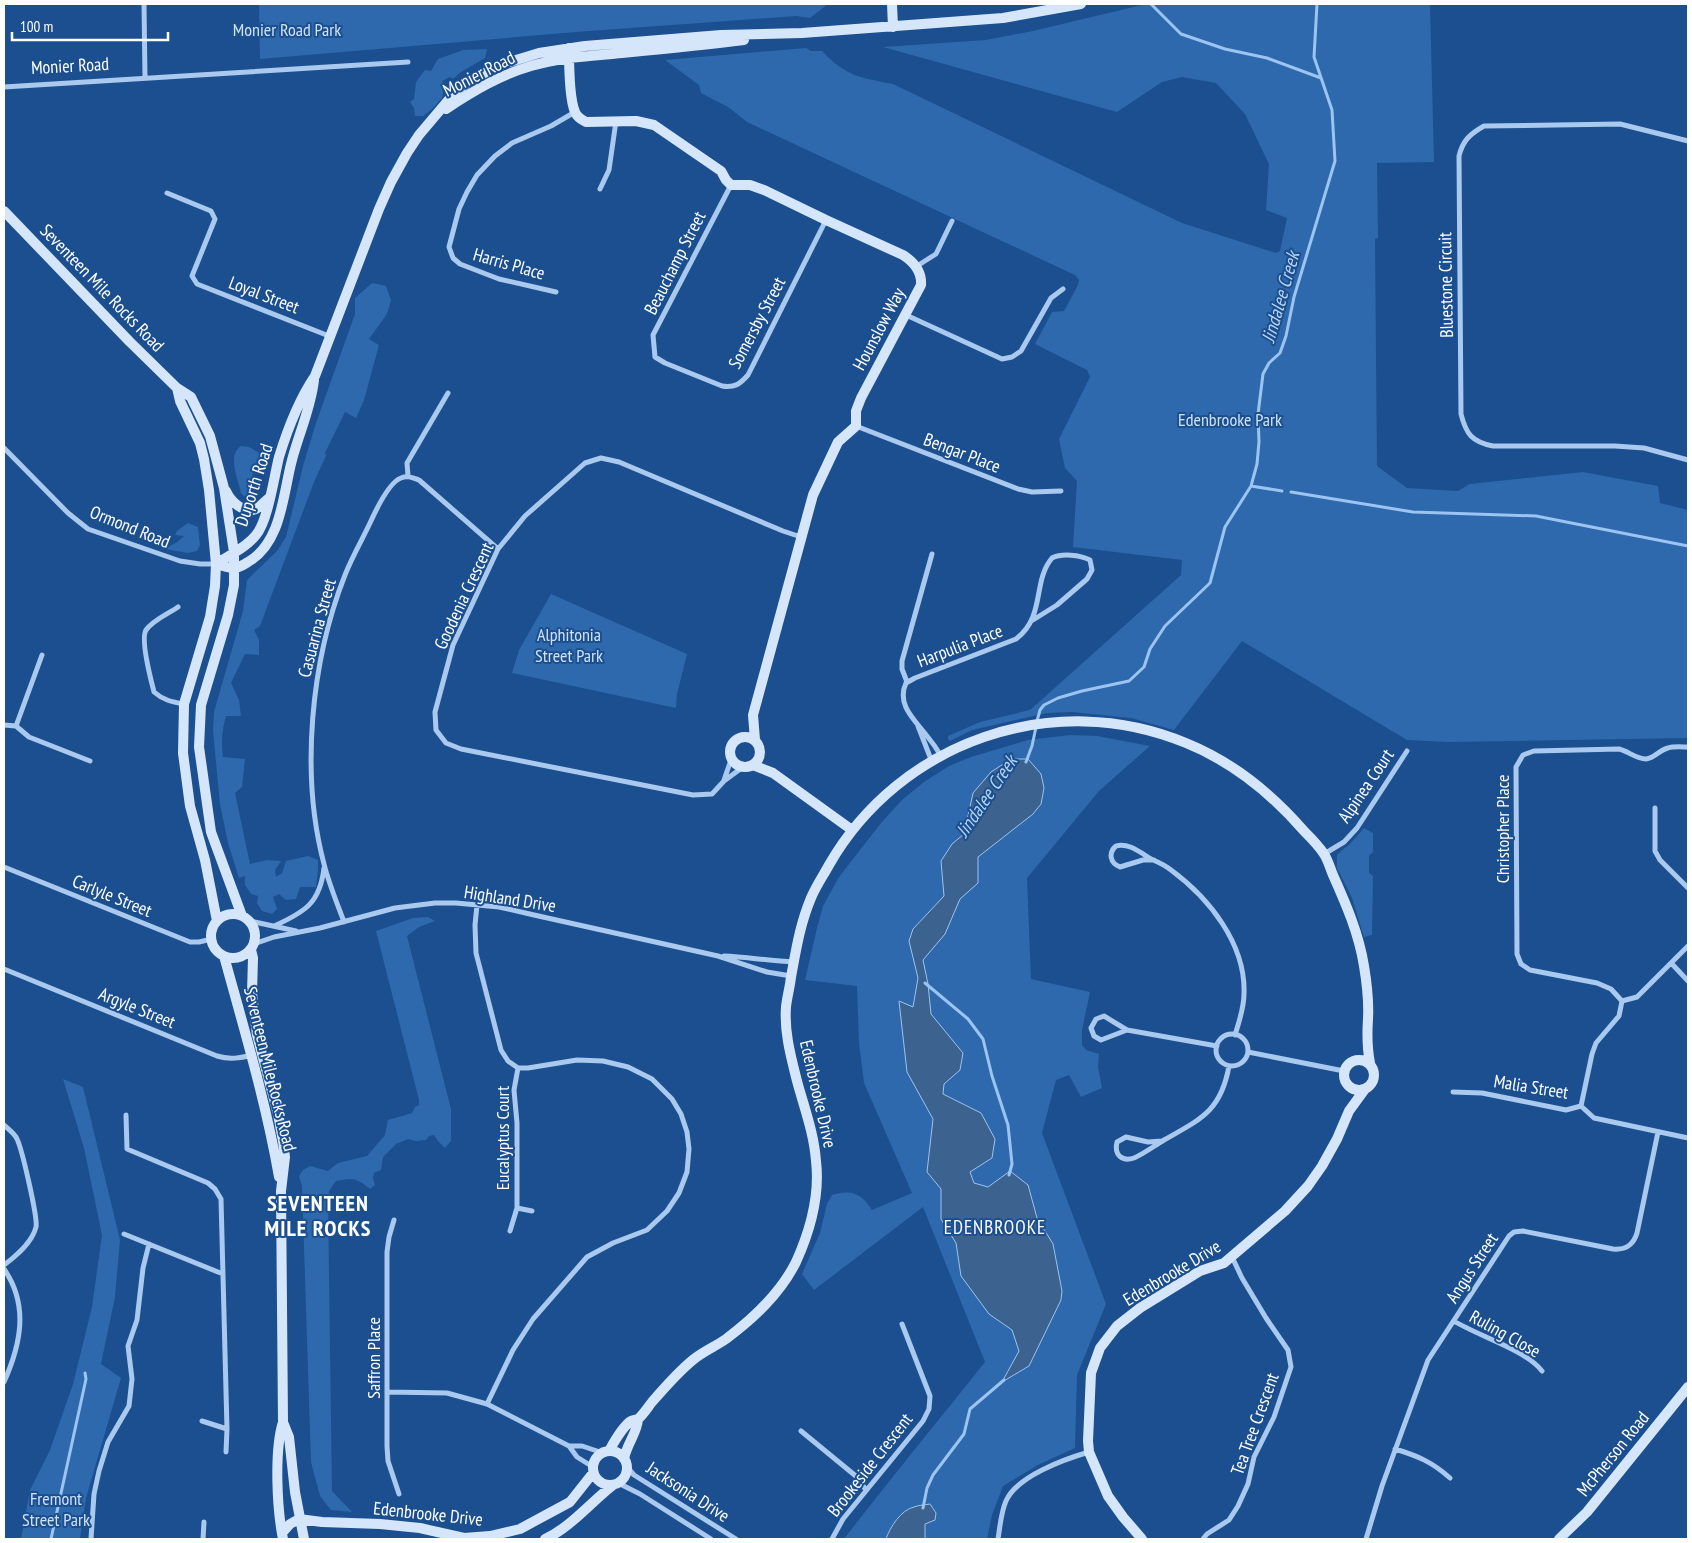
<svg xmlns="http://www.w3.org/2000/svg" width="1692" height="1543" font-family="'PT Sans Narrow',sans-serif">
<rect width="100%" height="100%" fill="#1b4f8f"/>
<path fill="#2e69ad" d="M259,4H828L810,18L796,16L576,32L260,59Z
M1146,4H1430L1434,162L1377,163L1378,238L1375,239L1377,466L1407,488L1458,491L1470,484L1583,472L1658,486L1660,503L1688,510V738L1447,742L1407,740L1242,641L1174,730L1131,718L1072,712L1047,713L972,730L950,741L948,739V736L980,722L1030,710L1181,575L1182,560L1073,547L1077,481L1065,468L1059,439L1090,377L1087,370L1035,344L1052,312L1064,311L1078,285L1079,280L1075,275L747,122L728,107L701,93L699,85L665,60L806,48L811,51H822C845,76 861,78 893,84L1182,223L1276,253L1280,251L1287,218L1266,210L1269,164L1245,114L1216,83L1182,77L1162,82L1117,112L883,47L986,40L1033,31Z
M487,49L485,58L461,72L453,79L450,77L442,81L445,85L442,98L432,109L423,116H415L414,108L410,102L414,99L416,82L425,70L431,71L438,59L463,50Z
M372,283L386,286L391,300L387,314L369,339L379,345L364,400L356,418L345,412L325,453L326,456L314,482L260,626L254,630L259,640V655L245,654L231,683L239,700L241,716H226C222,730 221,742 223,757L245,759L242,787L235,793L250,864L267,860L281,861L275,870L276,877L282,873L286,861L308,856L318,860V870L316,887H300L296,899L286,900L279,894L273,897L277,909L272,914L262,911L257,903L258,896L251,894L245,885V876L239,878L228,843L220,804L213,731L214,712L243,611L247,580L277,551L286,537L303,466L316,423L355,314V298Z
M241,446L249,447L261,454L266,453L262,463L253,466L254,472L252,476L253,482L251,488L257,492L255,497C249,499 245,498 241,493C238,479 227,455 241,446Z
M188,523L198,527L200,545L197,551L188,553L165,549L177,542L184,536L175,535L177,531Z
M551,594L687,654L677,694L676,708L512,673L519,650Z
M1070,735L1097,736L1150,746L1099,791L1027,878L1031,979L1090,992L1082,1030V1045L1086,1050L1099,1054L1098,1067L1102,1088L1081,1097L1069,1075L1056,1080L1042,1133L1106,1304L1077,1375L1075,1448L1038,1465L1003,1486L992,1515L987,1539H844C890,1479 938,1421 985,1362L923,1207L814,1290L802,1274L820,1233L827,1204L832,1195C852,1189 861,1193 872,1210L912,1193L864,1083L859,1043L857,986L805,980L817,928L823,906L839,877L881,823L902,800L924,782L949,766L971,757L1028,740Z
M1364,828L1373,833V852L1369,856V873L1373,876L1372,935L1364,937L1352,898L1337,868V855L1341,851L1350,844Z
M428,917L435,921L419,927L407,936L451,1109V1141L445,1148L438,1141L434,1135L429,1136L426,1140L416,1141L408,1139L396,1144L383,1157L381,1170L374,1173L373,1178L375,1185L370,1189C357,1178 353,1178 336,1181L329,1191L328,1203L332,1491L352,1512L331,1510L320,1496L311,1462L302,1186L299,1176L303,1170L310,1166L328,1171L338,1163L367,1156L385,1135L388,1120L412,1113L415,1107L419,1105V1100L376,931L413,918Z
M63,1079L83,1087L120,1240L115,1297L101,1364L121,1378L86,1498L80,1539H21L30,1490L50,1450L73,1384L92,1307L102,1235L84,1148Z"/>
<path fill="#3c6290" stroke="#9cc4f0" d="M1011,759H1028L1041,774L1044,788L1041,804L1033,814L978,857V883L960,899L945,934L923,960L928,984L931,1014L963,1053L960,1070L944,1084L943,1094L981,1113L995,1139L992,1158L970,1172L974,1183L988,1187L1010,1171L1028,1185L1037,1218L1053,1244L1062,1291L1061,1300L1029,1366L1002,1382L1019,1351L1012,1330L989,1314L961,1276L956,1243L941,1219V1189L927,1172L933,1119L907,1072L899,1001L913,1007L918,978L909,941L913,929L944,896L941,861L952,844L964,834L973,793L991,772Z
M930,1504L936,1513L935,1520L925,1524V1539H886C890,1527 901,1510 914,1507C919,1505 925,1505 930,1504Z"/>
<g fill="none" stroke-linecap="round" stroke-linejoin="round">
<path stroke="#9cc4f0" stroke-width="3" d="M1151,4L1181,34L1225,49L1267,58L1321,78
M1251,486L1282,491
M1291,492L1413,512L1536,516L1688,546
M1037,721L1040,710L1044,705L1058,698L1082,691L1129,681L1144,667L1150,649L1165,626L1210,583L1225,527L1251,486L1257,464L1259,442L1258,414L1263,374L1269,363L1280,353L1286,336L1294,297L1335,161L1332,110L1314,57L1317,4
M1026,762L1032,746L1036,727
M925,983L968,1019L983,1039L992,1076L1008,1125L1012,1164L1009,1175
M923,1508L927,1488L933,1475L964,1434L970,1409L1004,1380
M51,1539L86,1379L85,1373"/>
<path stroke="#a9c9ee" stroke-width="5" d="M144,4L145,78
M4,87L408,62
M1688,141L1620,124L1484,126C1470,134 1463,140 1459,156L1461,414C1466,434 1472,442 1493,446H1615L1644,448L1688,460
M731,185L653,335L655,357L665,363L722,386C735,388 740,384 748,375L826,220
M600,189L609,170L616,121
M167,193L211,211L215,219L192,276L197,284L329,336
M917,266L936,254L952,221
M556,292L499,279L460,264L453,258L449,247L459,209L467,192L477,175L495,156L512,143L551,126L575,112
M906,315L1002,359L1012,357L1021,351L1051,298L1063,289
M856,426L1018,489L1032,492L1061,491
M4,448L68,513L88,529L180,561L200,564H216
M408,476L407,463L448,393
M178,607C168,614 153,620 146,630C140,640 151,680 154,692C163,700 172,702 184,704
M907,682L902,669V661L932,554
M4,725L16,726L29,737L90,761
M16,726L42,655
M918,726L932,762
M941,756C937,749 932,742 927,736C915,720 896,705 906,683L915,678L1016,639C1046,616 1032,582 1052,558C1062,553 1080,555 1090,560L1092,570L1087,579L1057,605L1033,620
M743,767L724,781L712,794L693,795L461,749L446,743L436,730L435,712L453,645L498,549L525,516L585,463L601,458L619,462L783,531L801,537
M724,780L731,760
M1655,808V851L1660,860L1688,888
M1324,854L1344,842L1357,828L1407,751
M1154,860H1143L1120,867C1110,863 1108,853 1116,846C1128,842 1141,853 1151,859C1158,862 1165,865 1171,870C1209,898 1246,944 1244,994C1244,1008 1239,1022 1235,1035
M4,867L190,942H199L212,939
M477,905L475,925L476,953L501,1050L508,1061L518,1068H528L577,1060L603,1061L628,1067L652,1079L672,1099L681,1114L687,1132L689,1149L687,1172L679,1193L667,1211L647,1230L613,1243L587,1257L533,1319L513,1350L487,1404
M250,921L296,931
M344,922C337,903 329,884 324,864C300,774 311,661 345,575C352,557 362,540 370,523C375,512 389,482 401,478C408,475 413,478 419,480L498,549
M274,926C305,912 320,903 324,868
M254,944L274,937L320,928L395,908L435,903H456L499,907L534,915L718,956L767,972L791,976
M724,956C747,957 770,961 794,962
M1672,964L1688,981
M4,969L217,1056C230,1060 240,1058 253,1055
M1622,1001L1611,989L1597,983L1530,970L1521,964L1517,954L1516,767L1523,755L1534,751L1619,749C1628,751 1636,759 1646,759C1655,758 1659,750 1668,748C1674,746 1682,747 1688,747
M1127,1030L1101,1040L1094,1036L1091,1028L1096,1019L1104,1016L1127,1030L1217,1046
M1216 1050a16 16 0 1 1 32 0a16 16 0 1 1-32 0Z
M1248,1052L1344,1071
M1453,1092L1482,1093L1566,1110L1581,1106L1594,1118L1688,1138
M1581,1106L1592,1054L1596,1043L1619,1016L1622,1001L1637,997L1688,946
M126,1115L127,1149L208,1183L215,1189L221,1199L227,1429L226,1452
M4,1125C8,1129 15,1134 17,1139C22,1149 38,1218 36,1227C32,1243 16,1256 4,1265
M1162,1141L1148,1142L1126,1137L1117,1142C1114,1155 1122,1162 1134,1158C1145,1153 1154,1146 1164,1140C1201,1119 1221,1111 1229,1066
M517,1208L532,1211
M394,1220L389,1237L387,1252V1446L388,1461L399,1494
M510,1231L517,1208V1123L514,1090L518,1068
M124,1234L223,1274
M4,1269C29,1305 21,1344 4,1382
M1454,1321C1478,1336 1526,1350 1542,1371
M388,1392L447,1393L487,1404L569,1446L577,1457L593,1467
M202,1421L227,1429
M801,1431L857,1477L866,1490
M569,1446H582L603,1453
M1395,1449C1418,1456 1432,1462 1450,1478
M627,1467L634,1475L736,1539
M618,1483L640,1494L711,1539
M91,1539L94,1494L99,1471L108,1442L129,1406L132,1379L128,1346L137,1320L143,1268L149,1244
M203,1539L204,1522
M832,1539L843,1519L923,1421L929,1409L930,1396L902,1324
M998,1539C1000,1527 1001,1512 1006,1501C1017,1476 1065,1459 1089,1452
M1203,1539L1207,1534L1229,1520L1238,1506L1248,1484L1254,1457L1274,1417L1291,1367L1288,1350L1266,1318L1242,1278L1232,1257
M1366,1539L1382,1486L1428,1360L1509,1236L1514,1232L1523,1231L1613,1249C1625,1250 1633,1246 1637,1233L1658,1132"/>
<path stroke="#d6e6fa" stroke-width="10" d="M892,4L893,27
M569,48C569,63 569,98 575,112C577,117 581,119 586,122L636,121L654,125L721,171L726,180L731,185H750L764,190L826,220L903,255C914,262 922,271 921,285L861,398L856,411V426L838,442L813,495L753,715L755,740
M446,109C473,91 500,75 531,66C561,57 592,56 622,53C663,49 704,45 744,40
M4,211L130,342L177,388L191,397L210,436L224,488L234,552V585L228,615L201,705L199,747L211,832L242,916
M177,388L180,401L200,443L204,459L209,490L216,564L215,586L210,617L184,704L183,753L190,806L205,860L217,921
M226,491C231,502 244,514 256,509C261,506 265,501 269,498
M216,564C229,555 246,548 256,535C268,521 274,477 279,457C287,431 300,398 315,376L379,209L391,182L407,153L419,135L457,90L476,77L503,64L539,53L585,46L721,35L802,33L1003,18L1081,4
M216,564C221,565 229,568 234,568C239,568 245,564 248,562C282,543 283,493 292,460C299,433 311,408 314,380
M730 752a15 15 0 1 1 30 0a15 15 0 1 1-30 0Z
M753,765L773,773L852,830
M211 936a22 22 0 1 1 44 0a22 22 0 1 1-44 0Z
M251,950L253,958L252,993L257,1035L278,1114L283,1141L285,1157L281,1191L283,1422C274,1451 277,1509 283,1539
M224,956C244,1029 266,1102 279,1177
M1344 1075a15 15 0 1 1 30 0a15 15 0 1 1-30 0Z
M283,1422L289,1437L295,1492L304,1539
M609,1451C614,1442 622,1427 631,1421C633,1420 636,1420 638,1419C643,1415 648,1407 652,1402C665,1387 679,1371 694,1359C704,1351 716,1346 726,1339C754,1318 780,1294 796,1262C810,1231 820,1195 816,1161C814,1133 804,1107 797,1081C791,1057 784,1032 786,1007C787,997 790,987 791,977C796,950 800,924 811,898C816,886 823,876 829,865C900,741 1054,688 1186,743C1233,762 1271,793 1304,831C1311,838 1319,846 1324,854C1328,860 1330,868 1333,875C1346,904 1359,934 1364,966C1367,984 1369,1001 1368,1019C1367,1034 1367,1048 1370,1063
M593 1468a17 17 0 1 1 34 0a17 17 0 1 1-34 0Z
M624,1459C627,1443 637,1434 638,1419
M282,1533L290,1524L299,1519L322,1522L380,1524L420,1528L464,1538L490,1536L520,1529L570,1502L593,1473
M545,1539C571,1527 590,1503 613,1485
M1142,1539L1123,1517L1108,1496L1089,1452L1088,1441L1091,1373L1100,1348L1117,1326L1140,1308L1200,1271L1224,1263L1285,1211L1308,1186L1322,1166L1337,1139L1349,1111L1365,1089
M1559,1539L1587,1512L1688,1387"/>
</g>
<g text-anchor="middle" stroke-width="4" stroke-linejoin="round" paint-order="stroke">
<g font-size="18" fill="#cfe3fa" stroke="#1b4f8f">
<text x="287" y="36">Monier Road Park</text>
<text x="1230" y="426">Edenbrooke Park</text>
<text x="569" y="641">Alphitonia<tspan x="569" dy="21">Street Park</tspan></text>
<text x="56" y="1505">Fremont<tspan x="56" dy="21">Street Park</tspan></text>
</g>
<g font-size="18" fill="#fff" stroke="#1b4f8f">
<text transform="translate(70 66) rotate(-3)" y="6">Monier Road</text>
<text transform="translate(479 74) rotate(-27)" y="6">Monier Road</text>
<text transform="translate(675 263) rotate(-63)" y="6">Beauchamp Street</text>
<text transform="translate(509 264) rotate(16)" y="6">Harris Place</text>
<text transform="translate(1446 285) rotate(-91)" y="6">Bluestone Circuit</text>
<text transform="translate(102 288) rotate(46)" y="6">Seventeen Mile Rocks Road</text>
<text transform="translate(264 295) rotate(21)" y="6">Loyal Street</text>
<text transform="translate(757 323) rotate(-62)" y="6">Somersby Street</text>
<text transform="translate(879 329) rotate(-62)" y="6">Hounslow Way</text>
<text transform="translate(962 453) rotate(21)" y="6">Bengar Place</text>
<text transform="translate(254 485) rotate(-72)" y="6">Duporth Road</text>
<text transform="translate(130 527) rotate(22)" y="6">Ormond Road</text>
<text transform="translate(464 596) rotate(-65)" y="6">Goodenia Crescent</text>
<text transform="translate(317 628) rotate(-75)" y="6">Casuarina Street</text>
<text transform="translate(960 646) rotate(-21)" y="6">Harpulia Place</text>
<text transform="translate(1366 786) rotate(-56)" y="6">Alpinea Court</text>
<text transform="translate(1503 829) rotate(-90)" y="6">Christopher Place</text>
<text transform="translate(112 896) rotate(22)" y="6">Carlyle Street</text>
<text transform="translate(510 899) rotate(9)" y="6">Highland Drive</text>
<text transform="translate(137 1008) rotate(22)" y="6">Argyle Street</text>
<text transform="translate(270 1069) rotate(76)" y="6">Seventeen Mile Rocks Road</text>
<text transform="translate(1531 1087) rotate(9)" y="6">Malia Street</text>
<text transform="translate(818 1094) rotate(77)" y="6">Edenbrooke Drive</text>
<text transform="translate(503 1138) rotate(-90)" y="6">Eucalyptus Court</text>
<text transform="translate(1472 1268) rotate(-57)" y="6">Angus Street</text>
<text transform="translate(1172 1273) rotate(-31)" y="6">Edenbrooke Drive</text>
<text transform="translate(1505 1334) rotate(29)" y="6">Ruling Close</text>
<text transform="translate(374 1358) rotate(-90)" y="6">Saffron Place</text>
<text transform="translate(1255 1424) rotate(-70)" y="6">Tea Tree Crescent</text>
<text transform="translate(1613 1454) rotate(-51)" y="6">McPherson Road</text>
<text transform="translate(870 1465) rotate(-52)" y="6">Brookeside Crescent</text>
<text transform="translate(688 1492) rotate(33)" y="6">Jacksonia Drive</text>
<text transform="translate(428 1514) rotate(6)" y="6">Edenbrooke Drive</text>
</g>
<g font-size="19" font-style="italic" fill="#b5d3f5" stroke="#1b4f8f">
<text transform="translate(1280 297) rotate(-74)" y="7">Jindalee Creek</text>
<text transform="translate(986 796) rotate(-56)" y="7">Jindalee Creek</text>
</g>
<g font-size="19" letter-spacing="1" fill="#fff" stroke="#1b4f8f">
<text x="995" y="1234">EDENBROOKE</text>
</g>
<g font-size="22" font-weight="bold" letter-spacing="1" fill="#fff" stroke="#1b4f8f">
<text x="318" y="1211">SEVENTEEN<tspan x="318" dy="25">MILE ROCKS</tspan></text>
</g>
</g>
<rect width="1692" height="1543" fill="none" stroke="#ffffff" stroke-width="10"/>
<path d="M12 32v8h156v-8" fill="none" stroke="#ffffff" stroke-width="2.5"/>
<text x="20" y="32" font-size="15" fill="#ffffff" stroke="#1b4f8f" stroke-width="4" paint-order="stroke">100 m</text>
</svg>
